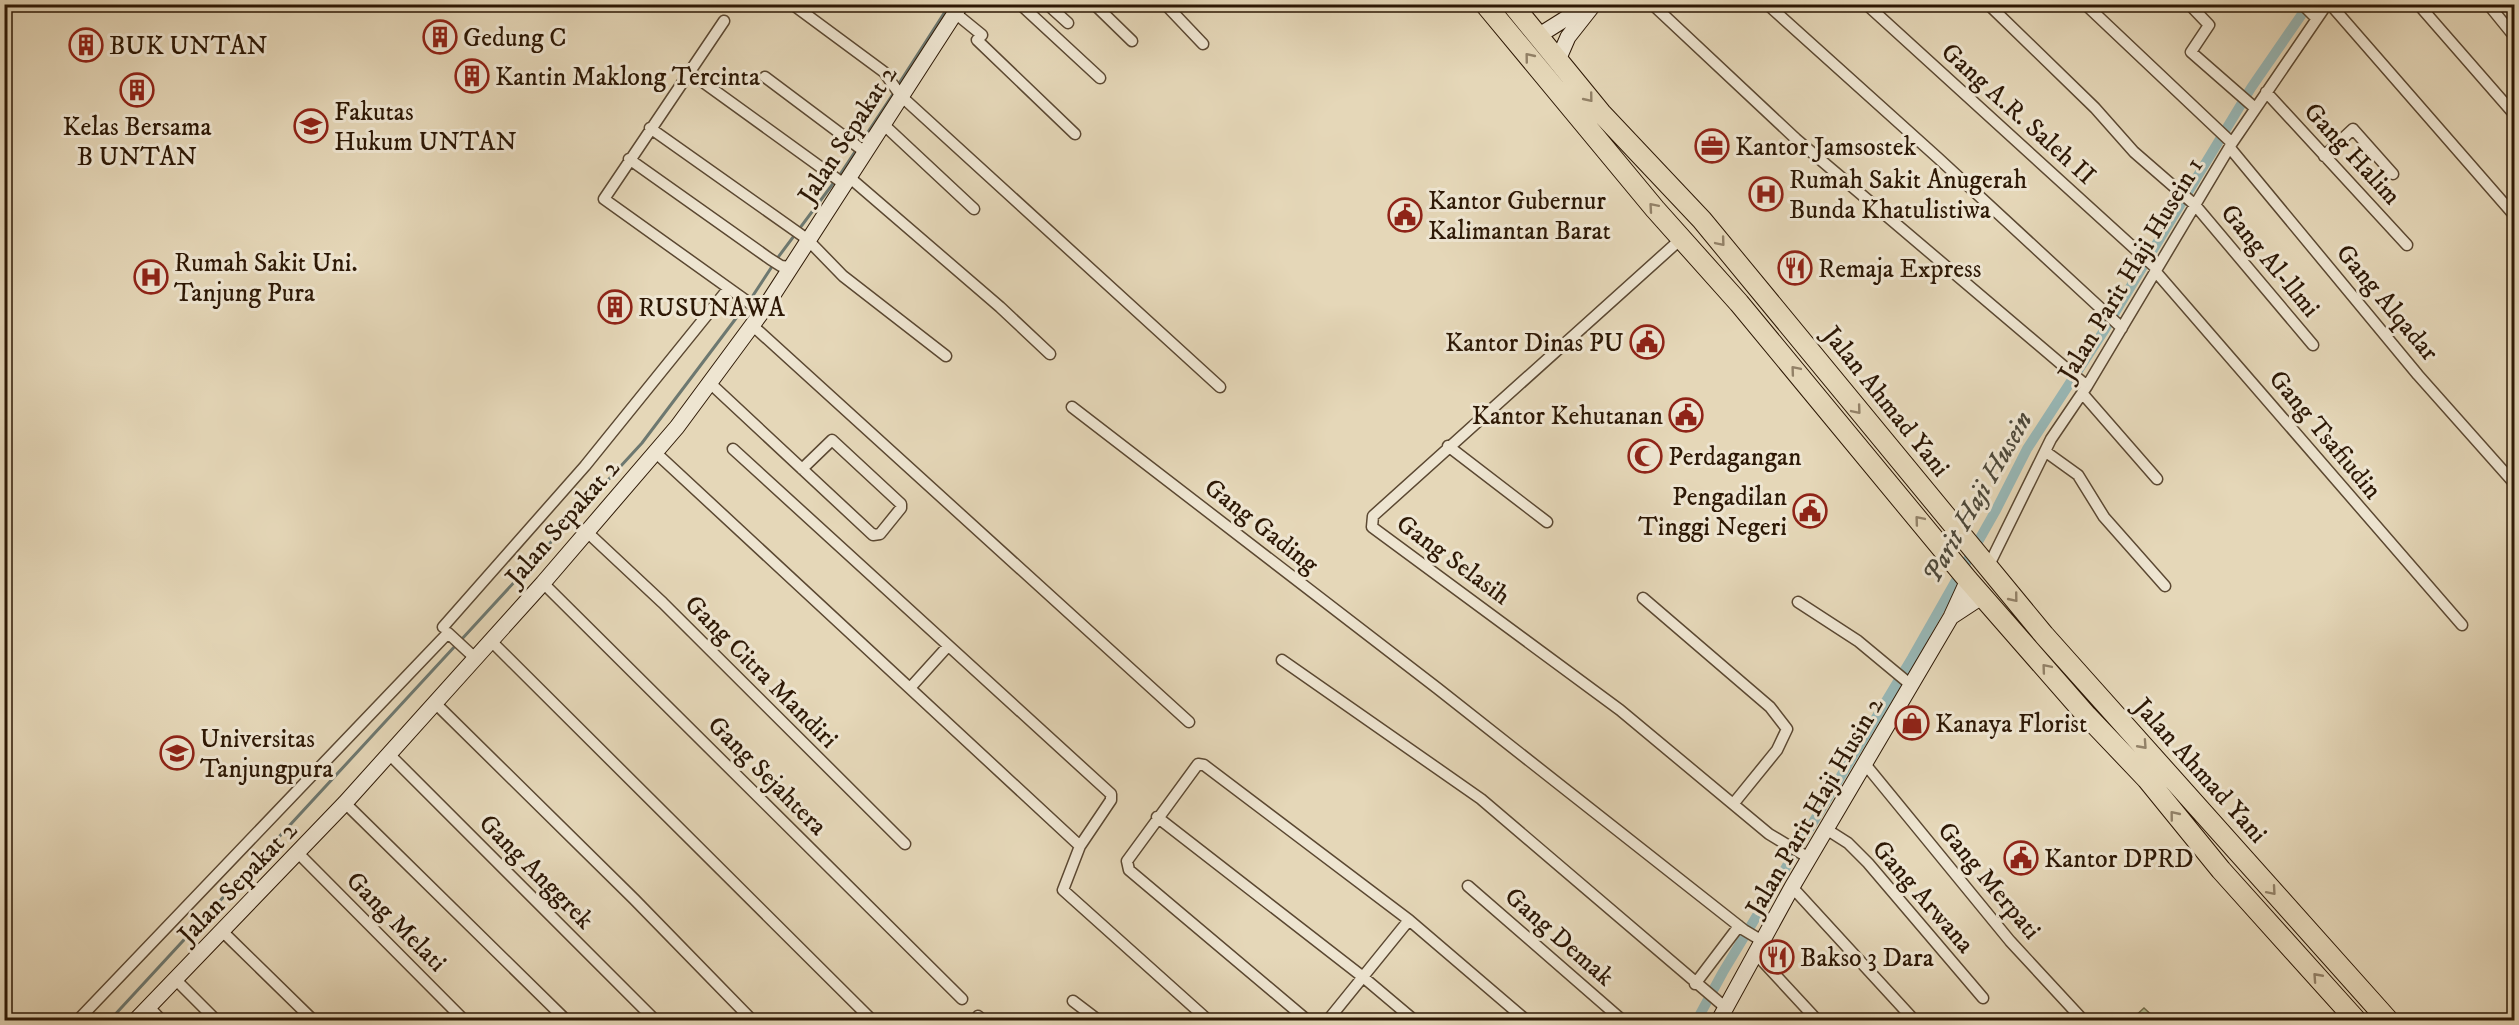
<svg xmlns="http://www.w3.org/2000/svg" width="2519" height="1025" font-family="'IM FELL DW Pica',serif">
<rect width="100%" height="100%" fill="#e5d7b8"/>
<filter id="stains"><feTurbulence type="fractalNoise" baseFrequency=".00333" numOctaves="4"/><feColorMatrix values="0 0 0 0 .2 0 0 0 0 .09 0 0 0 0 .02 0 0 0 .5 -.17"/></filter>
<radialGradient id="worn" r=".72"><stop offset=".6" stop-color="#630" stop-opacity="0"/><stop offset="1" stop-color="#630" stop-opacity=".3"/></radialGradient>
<path fill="#b3be90" stroke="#706b4a" stroke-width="1.5" d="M2144,1008L2157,1020H2131Z"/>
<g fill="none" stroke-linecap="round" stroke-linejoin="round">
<path stroke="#6d7870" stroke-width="3" d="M898,85L950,4
M839,176L895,91
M776,260L835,181
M750,300L773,265
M461,640L642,443L746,305
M110,1020L456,645"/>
<path stroke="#98b8b7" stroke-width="10" d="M1697,1020L1723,972L1912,658L1996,510L2027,449L2105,329L2251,88L2309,4"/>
<g stroke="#5b4832" stroke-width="13">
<path id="street" d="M792,4L884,72L901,96L1220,387
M1020,4L1100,78
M1047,4L1068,23
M1094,4L1132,41
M1165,4L1203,44
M1652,4L1796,139L2087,386
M1767,4L1938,158L2122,328
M1866,4L2157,269
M1988,4L2095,108L2134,152L2195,205L2313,345
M2085,4L2232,143
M2189,4L2209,25L2191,52L2255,108
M2302,4L2316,18
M2330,4L2514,215
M2418,4L2514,114
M2488,4L2514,36
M955,13L982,35L977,40L1075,134
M724,21L604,199L762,312
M689,72L844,184
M765,77L865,152
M2266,92L2407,245
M883,124L974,209
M650,128L807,239L843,276L946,356
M2230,148L2418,375L2514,483
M2324,156L2353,129L2393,174
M629,159L770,259L781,266L790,267
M849,177L1000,307L1050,354
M1682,238L1373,516L1372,527L1620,710L1769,834L1809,858
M2156,272L2462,625
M752,325L1189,722
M711,384L873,535L880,534L901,508V504L832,440L802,469
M2082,393L2157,479
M1072,407L1437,688L1744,930L1764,942
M1448,446L1547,522
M733,449L1111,794V800L1080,846L1063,890L1208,1020
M655,452L1080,846
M2046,452L2078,475L2104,517L2165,586
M586,531L663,603L905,844
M1989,565L2051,439L2087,386L2232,143L2327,4
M543,583L962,999
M1643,598L1770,707L1787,729L1777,750L1734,803
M1798,602L1858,641L1911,685
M443,627L585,466L728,289
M491,641L872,1020
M1282,660L1481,799L1726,1008
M910,688L948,646
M434,702L634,899L752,1020
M388,753L655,1020
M1865,764L2010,941L2083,1020
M345,803L566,1020
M1157,817L1363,977L1414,1020
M1826,829L1848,843L1868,863L1983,998
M298,853L464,1020
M1468,886L1622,1020
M1792,887L1914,1020
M223,932L313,1020
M1756,954L1817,1020
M176,980L216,1020
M1695,984L1739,926
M1073,1001L1098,1020
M149,1007L161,1020
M978,1016L983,1020
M78,1020L448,633L475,658
M1307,1020L1129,870L1127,861L1198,764L1204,765L1409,920L1526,1020
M1328,1020L1409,920"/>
</g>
<g stroke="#2d1805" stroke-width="17">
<path id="secondary" d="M1538,36L1573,14L1581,4
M1558,60L1568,37L1594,4
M1951,617L1983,596
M136,1020L345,803L543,583L677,427L762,312L961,4
M1719,1020L1792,887L1951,617L1968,580"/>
</g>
<g stroke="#2d1805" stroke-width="22">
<path id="highway" d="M1485,4L1655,209L1739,303L1968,580L2087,716L2147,779L2221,870L2356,1020
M1512,4L1601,113L1702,220L2044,635L2388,1020"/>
</g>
<use href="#street" stroke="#eee5d1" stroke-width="10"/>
<use href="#secondary" stroke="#eee5d1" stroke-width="15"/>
<use href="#highway" stroke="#e5d7b8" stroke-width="20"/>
</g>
<defs><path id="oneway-chevron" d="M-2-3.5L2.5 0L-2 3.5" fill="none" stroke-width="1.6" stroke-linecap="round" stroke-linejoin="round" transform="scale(1.5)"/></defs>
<g stroke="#928167">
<use href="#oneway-chevron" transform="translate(1529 57) rotate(-129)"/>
<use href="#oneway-chevron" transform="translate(1589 98) rotate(51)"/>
<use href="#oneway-chevron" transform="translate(1653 207) rotate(-131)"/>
<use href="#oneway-chevron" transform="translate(1721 242) rotate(50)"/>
<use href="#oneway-chevron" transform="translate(1795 370) rotate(-130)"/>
<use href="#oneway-chevron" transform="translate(1857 410) rotate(50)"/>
<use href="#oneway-chevron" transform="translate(1919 520) rotate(-130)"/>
<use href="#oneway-chevron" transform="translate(2014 598) rotate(51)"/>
<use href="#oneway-chevron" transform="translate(2046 668) rotate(-130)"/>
<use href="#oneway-chevron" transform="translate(2143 745) rotate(48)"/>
<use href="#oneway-chevron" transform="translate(2174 815) rotate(-129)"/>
<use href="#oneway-chevron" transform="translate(2272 891) rotate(49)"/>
<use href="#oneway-chevron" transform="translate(2317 977) rotate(-132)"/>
</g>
<defs>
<g id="building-ring" transform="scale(1.725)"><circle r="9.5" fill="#eee5d1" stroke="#8f2418" stroke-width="1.5"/><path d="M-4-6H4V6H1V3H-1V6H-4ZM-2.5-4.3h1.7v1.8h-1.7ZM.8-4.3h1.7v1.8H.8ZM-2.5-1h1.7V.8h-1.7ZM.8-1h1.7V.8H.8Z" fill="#8f2418"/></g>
<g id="university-ring" transform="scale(1.725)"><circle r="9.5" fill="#eee5d1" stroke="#8f2418" stroke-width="1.5"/><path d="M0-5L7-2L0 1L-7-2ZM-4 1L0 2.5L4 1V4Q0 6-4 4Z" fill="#8f2418"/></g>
<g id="office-ring" transform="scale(1.725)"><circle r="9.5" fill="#eee5d1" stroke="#8f2418" stroke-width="1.5"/><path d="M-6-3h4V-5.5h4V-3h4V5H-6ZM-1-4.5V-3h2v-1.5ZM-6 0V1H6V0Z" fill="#8f2418"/></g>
<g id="hospital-ring" transform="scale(1.725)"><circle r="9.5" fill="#eee5d1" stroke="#8f2418" stroke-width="1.5"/><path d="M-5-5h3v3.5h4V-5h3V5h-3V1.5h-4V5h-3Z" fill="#8f2418"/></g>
<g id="civic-ring" transform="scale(1.725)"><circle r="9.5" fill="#eee5d1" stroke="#8f2418" stroke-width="1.5"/><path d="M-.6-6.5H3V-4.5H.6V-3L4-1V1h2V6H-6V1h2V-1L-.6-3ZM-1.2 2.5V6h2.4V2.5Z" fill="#8f2418"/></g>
<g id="restaurant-ring" transform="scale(1.725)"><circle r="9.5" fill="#eee5d1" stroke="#8f2418" stroke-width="1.5"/><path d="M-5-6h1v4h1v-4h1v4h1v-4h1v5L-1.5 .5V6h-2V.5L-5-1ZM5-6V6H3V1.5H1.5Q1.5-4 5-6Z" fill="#8f2418"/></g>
<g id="mosque-ring" transform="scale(1.725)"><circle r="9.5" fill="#eee5d1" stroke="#8f2418" stroke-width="1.5"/><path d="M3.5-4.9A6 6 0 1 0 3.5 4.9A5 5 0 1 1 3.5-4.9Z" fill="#8f2418"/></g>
<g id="shop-ring" transform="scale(1.725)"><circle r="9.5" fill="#eee5d1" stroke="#8f2418" stroke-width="1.5"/><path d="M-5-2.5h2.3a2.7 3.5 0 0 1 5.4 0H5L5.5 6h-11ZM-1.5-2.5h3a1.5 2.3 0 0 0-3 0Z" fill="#8f2418"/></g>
</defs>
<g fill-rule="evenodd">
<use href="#building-ring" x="440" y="37"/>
<use href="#building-ring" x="86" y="45"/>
<use href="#building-ring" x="472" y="76"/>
<use href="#building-ring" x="137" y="90"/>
<use href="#university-ring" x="311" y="126"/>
<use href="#office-ring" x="1712" y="146"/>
<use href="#hospital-ring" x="1766" y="194"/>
<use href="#civic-ring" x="1405" y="215"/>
<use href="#restaurant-ring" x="1795" y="268"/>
<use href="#hospital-ring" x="151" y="277"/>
<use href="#building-ring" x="615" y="307"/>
<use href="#civic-ring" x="1647" y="342"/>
<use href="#civic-ring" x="1686" y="415"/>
<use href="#mosque-ring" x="1645" y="456"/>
<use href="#civic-ring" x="1810" y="511"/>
<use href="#shop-ring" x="1912" y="723"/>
<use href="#university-ring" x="177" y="753"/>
<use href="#civic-ring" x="2021" y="858"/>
<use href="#restaurant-ring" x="1777" y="957"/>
</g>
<g text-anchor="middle" stroke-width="6" stroke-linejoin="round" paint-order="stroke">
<g font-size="26" fill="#2d1805" stroke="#eee5d1" text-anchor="start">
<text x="463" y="46">Gedung C</text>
<text x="109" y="54">BUK UNTAN</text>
<text x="495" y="85">Kantin Maklong Tercinta</text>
<text x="334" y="120">Fakutas<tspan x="334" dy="30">Hukum UNTAN</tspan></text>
<text x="137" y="135" text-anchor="middle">Kelas Bersama<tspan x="137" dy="30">B UNTAN</tspan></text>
<text x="1735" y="155">Kantor Jamsostek</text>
<text x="1789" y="188">Rumah Sakit Anugerah<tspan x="1789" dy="30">Bunda Khatulistiwa</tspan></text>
<text x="1428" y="209">Kantor Gubernur<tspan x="1428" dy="30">Kalimantan Barat</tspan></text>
<text x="174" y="271">Rumah Sakit Uni.<tspan x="174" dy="30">Tanjung Pura</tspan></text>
<text x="1818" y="277">Remaja Express</text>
<text x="638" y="316">RUSUNAWA</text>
<text x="1624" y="351" text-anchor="end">Kantor Dinas PU</text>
<text x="1663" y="424" text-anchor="end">Kantor Kehutanan</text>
<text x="1668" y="465">Perdagangan</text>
<text x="1787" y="505" text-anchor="end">Pengadilan<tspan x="1787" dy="30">Tinggi Negeri</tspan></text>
<text x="1935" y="732">Kanaya Florist</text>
<text x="200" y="747">Universitas<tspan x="200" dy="30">Tanjungpura</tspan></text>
<text x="2044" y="867">Kantor DPRD</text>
<text x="1800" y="966">Bakso 3 Dara</text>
</g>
<g font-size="26" fill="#2d1805" stroke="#eee5d1">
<text transform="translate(2019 113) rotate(42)" y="9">Gang A.R. Saleh II</text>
<text transform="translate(847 134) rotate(-57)" y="9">Jalan Sepakat 2</text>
<text transform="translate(2353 153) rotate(47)" y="9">Gang Halim</text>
<text transform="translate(2271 260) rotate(50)" y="9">Gang Al-llmi</text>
<text transform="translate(2130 269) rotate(-59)" y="9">Jalan Parit Haji Husein 1</text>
<text transform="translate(2388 302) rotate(50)" y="9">Gang Alqadar</text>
<text transform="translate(1887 401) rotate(51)" y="9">Jalan Ahmad Yani</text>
<text transform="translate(2326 434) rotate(50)" y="9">Gang Tsafiudin</text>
<text transform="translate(562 522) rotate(-49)" y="9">Jalan Sepakat 2</text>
<text transform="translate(1262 525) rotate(38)" y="9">Gang Gading</text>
<text transform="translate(1454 559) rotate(36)" y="9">Gang Selasih</text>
<text transform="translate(762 671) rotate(45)" y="9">Gang Citra Mandiri</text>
<text transform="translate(2201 770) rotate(48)" y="9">Jalan Ahmad Yani</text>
<text transform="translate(768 775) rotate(45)" y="9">Gang Sejahtera</text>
<text transform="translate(1814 806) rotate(-60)" y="9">Jalan Parit Haji Husin 2</text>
<text transform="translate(537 871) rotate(45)" y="9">Gang Anggrek</text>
<text transform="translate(1990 880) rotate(50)" y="9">Gang Merpati</text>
<text transform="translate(237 882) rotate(-46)" y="9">Jalan Sepakat 2</text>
<text transform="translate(1924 896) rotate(49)" y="9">Gang Arwana</text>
<text transform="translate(397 921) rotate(45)" y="9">Gang Melati</text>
<text transform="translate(1560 936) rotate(41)" y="9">Gang Demak</text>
</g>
<g font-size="27" font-style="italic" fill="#4d483a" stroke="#eee5d1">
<text transform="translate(1977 497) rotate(-60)" y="9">Parit Haji Husein</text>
</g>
</g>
<rect width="2519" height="1025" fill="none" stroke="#e5d7b8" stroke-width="24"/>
<rect x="6" y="6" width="2507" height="1013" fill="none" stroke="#2d1805" stroke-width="3"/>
<rect x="12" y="12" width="2495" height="1001" fill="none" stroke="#2d1805" stroke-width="1.5"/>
<rect width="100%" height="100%" filter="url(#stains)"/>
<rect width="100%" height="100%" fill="url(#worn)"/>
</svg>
